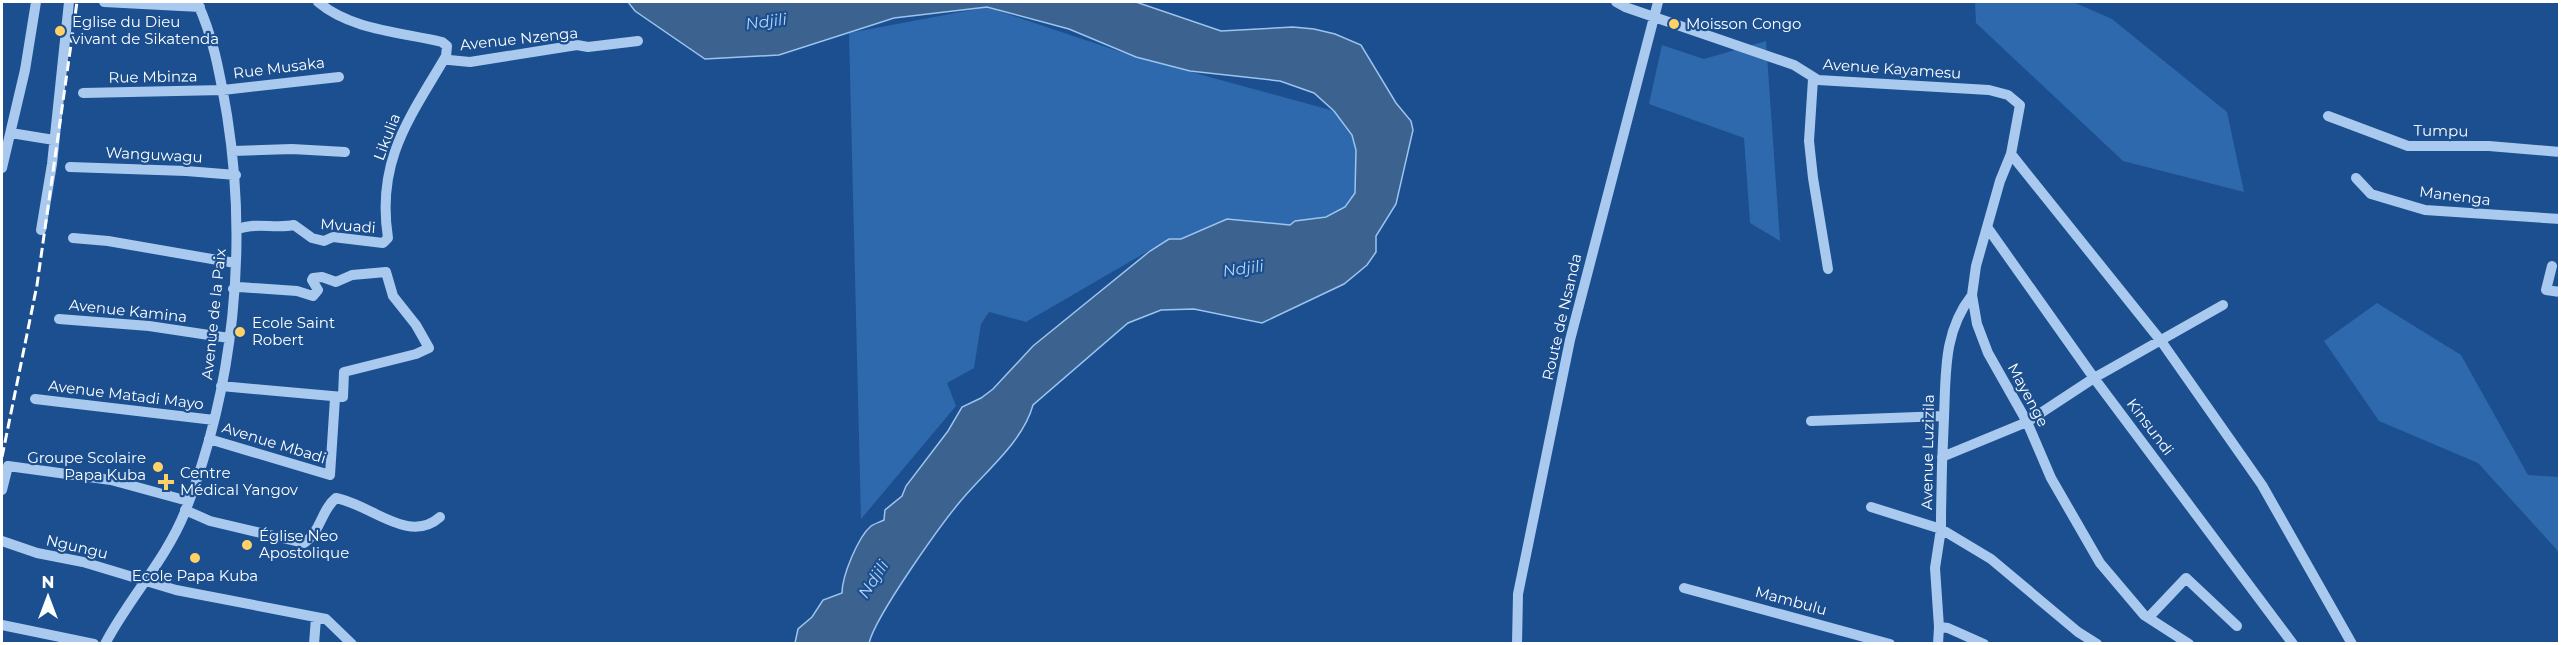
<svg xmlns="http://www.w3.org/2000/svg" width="2561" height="645" font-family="Montserrat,sans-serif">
<rect width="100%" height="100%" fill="#1b4f8f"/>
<path fill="#2e69ad" d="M1975,2H2073L2112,19L2227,112L2244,192L2123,161L1976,23Z
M987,7L1136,57L1334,111L1352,135L1356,150L1355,193L1345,207L1333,215L1295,221L1290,225L1227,219L1181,239H1169L1026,322L989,312L981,324L974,368L947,383L956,406L861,519L849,33Z
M1766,41L1780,241L1750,223L1744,138L1649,104L1662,45L1704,59Z
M2377,303L2461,355L2528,475L2559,477V556L2557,550L2478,463L2379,421L2324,341Z"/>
<path fill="#3c6290" stroke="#9cc4f0" stroke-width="1.5" d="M628,2H1136L1221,31L1293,27L1314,29L1335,34L1361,45L1396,103L1411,121L1413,130L1396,204L1376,236V252L1367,265L1344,284L1262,323L1194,309L1161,310L1128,323L1033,405C1023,441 988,469 964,497C943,521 876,615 869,643H795L798,629L812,617L823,600L842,593C842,576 858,537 871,526C874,524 880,522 884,520L885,510L902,496L906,486L948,431L962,407L981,398L993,389L1033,346L1150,251L1169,239H1181L1227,219L1290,225L1295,221L1326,217L1345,207L1355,193L1356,150L1352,135L1334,111L1314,93L1280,81L1190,71L1136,57L1069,29L987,7L894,18L779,55L705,59L635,11Z"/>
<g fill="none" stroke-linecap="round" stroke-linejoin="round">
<path stroke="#a9c9ee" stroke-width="10" d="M104,2L200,7
M318,2C351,30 400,32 442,42L447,46L446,56L449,60L470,62L577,45L588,47L638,41
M1616,2L1625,7L1794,65L1818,80L1989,90L2008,95L2020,105L2011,154L2000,181L1976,266L1972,295L1977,324L1988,353L2027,422L2051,478L2100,563L2144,615L2189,644
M1813,79L1809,141L1813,178L1828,269
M83,93L223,90L339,77
M2328,116L2408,146H2489L2560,152
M11,133L54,140
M233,151L292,149L345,152
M2011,154L2161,341L2262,485L2352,644
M70,167L186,171L236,175
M2,168L25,70L36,2
M2356,178L2371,194L2425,210L2560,219
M1987,227L2094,378L2293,644
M238,229C255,222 276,229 294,225L312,238L324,241L333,237L383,243L388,238C376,161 409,119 446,56
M41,230L52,164L69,2
M73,238L108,241L235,263
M2552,266L2546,290L2560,292
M1972,295C1943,332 1946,373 1944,418C1942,455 1941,492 1941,529L1991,559L2078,632L2097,644
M59,319L149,326L229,338
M221,386L343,397L344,372L416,354L429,348L416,325L393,296L386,272L352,275L336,282L322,277L313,278L312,280L318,290L313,296L297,291L239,287L233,289
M35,399L214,420
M1811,421L1944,416
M209,439L330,475L335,398
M1942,457L2027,422L2094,378L2223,305
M2,490L8,466L111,480L188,501
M1871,507L1941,529L1935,568L1939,627L1948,628L1984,644
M185,510L210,521L304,543C321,532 321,510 336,498C370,504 409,545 440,517
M2,541L37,553L83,562L176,590L326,619L352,644
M1684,588L1890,644
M2150,616L2186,578L2237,626
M2,625L94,644
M105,644C129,598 165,561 185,512C234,388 248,247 227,115C220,76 214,38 197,2
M314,644L316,618
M1517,644L1518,594L1570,340L1658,2
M1938,644L1939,627"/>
<path stroke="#fff" stroke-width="3" stroke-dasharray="10 4.5" stroke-linecap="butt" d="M2,457L37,285L77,2"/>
</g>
<g fill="#ffd166" stroke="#1b4f8f" stroke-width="2">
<circle cx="1674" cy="24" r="6"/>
<circle cx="60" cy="31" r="6"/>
<circle cx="240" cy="332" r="6"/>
<circle cx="158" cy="467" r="6"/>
<path d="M163 473h6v6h6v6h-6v6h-6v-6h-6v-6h6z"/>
<circle cx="247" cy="545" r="6"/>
<circle cx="195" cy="558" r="6"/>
</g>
<g text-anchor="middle" stroke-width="4.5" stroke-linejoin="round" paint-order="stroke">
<g font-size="15" fill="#fff" stroke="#1b4f8f" text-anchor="start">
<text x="72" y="27">Eglise du Dieu<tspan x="72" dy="17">vivant de Sikatenda</tspan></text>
<text x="1686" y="29">Moisson Congo</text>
<text x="252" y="328">Ecole Saint<tspan x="252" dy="17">Robert</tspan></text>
<text x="146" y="463" text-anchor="end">Groupe Scolaire<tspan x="146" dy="17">Papa Kuba</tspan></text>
<text x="180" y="478">Centre<tspan x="180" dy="17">Médical Yangov</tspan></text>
<text x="259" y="541">Église Neo<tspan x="259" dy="17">Apostolique</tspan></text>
<text x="195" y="581" text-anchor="middle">Ecole Papa Kuba</text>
</g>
<g font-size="15" fill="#fff" stroke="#1b4f8f">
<text transform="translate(519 39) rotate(-6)" y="5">Avenue Nzenga</text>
<text transform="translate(279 68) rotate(-7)" y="5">Rue Musaka</text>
<text transform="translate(1892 69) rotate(4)" y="5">Avenue Kayamesu</text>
<text transform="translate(153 77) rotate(-1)" y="5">Rue Mbinza</text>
<text transform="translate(2441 131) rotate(1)" y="5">Tumpu</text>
<text transform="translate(387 137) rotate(-69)" y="5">Likulia</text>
<text transform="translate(154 155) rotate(3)" y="5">Wanguwagu</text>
<text transform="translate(2455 196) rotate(7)" y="5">Manenga</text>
<text transform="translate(348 226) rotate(4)" y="5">Mvuadi</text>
<text transform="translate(128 311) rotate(6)" y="5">Avenue Kamina</text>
<text transform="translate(214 314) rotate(-84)" y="5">Avenue de la Paix</text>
<text transform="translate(1562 317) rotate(-77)" y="5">Route de Nsanda</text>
<text transform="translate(126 395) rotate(7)" y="5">Avenue Matadi Mayo</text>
<text transform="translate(2028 395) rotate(62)" y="5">Mayenge</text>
<text transform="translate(2150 427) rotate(53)" y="5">Kinsundi</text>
<text transform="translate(274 443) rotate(17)" y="5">Avenue Mbadi</text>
<text transform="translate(1928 452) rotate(-89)" y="5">Avenue Luzizila</text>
<text transform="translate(77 547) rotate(13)" y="5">Ngungu</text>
<text transform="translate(1791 601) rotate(15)" y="5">Mambulu</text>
</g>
<g font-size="16" font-style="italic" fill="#b5d3f5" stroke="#1b4f8f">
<text transform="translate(766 21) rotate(-7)" y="6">Ndjili</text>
<text transform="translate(1243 268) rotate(-8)" y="6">Ndjili</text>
<text transform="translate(873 579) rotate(-57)" y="6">Ndjili</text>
</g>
</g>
<rect width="2561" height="645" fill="none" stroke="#ffffff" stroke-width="6"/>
<g transform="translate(48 597)" stroke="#1b4f8f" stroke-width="4.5" paint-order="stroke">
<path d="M0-4.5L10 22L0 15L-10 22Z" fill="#ffffff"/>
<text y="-9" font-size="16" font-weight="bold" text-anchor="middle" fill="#ffffff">N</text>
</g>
</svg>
